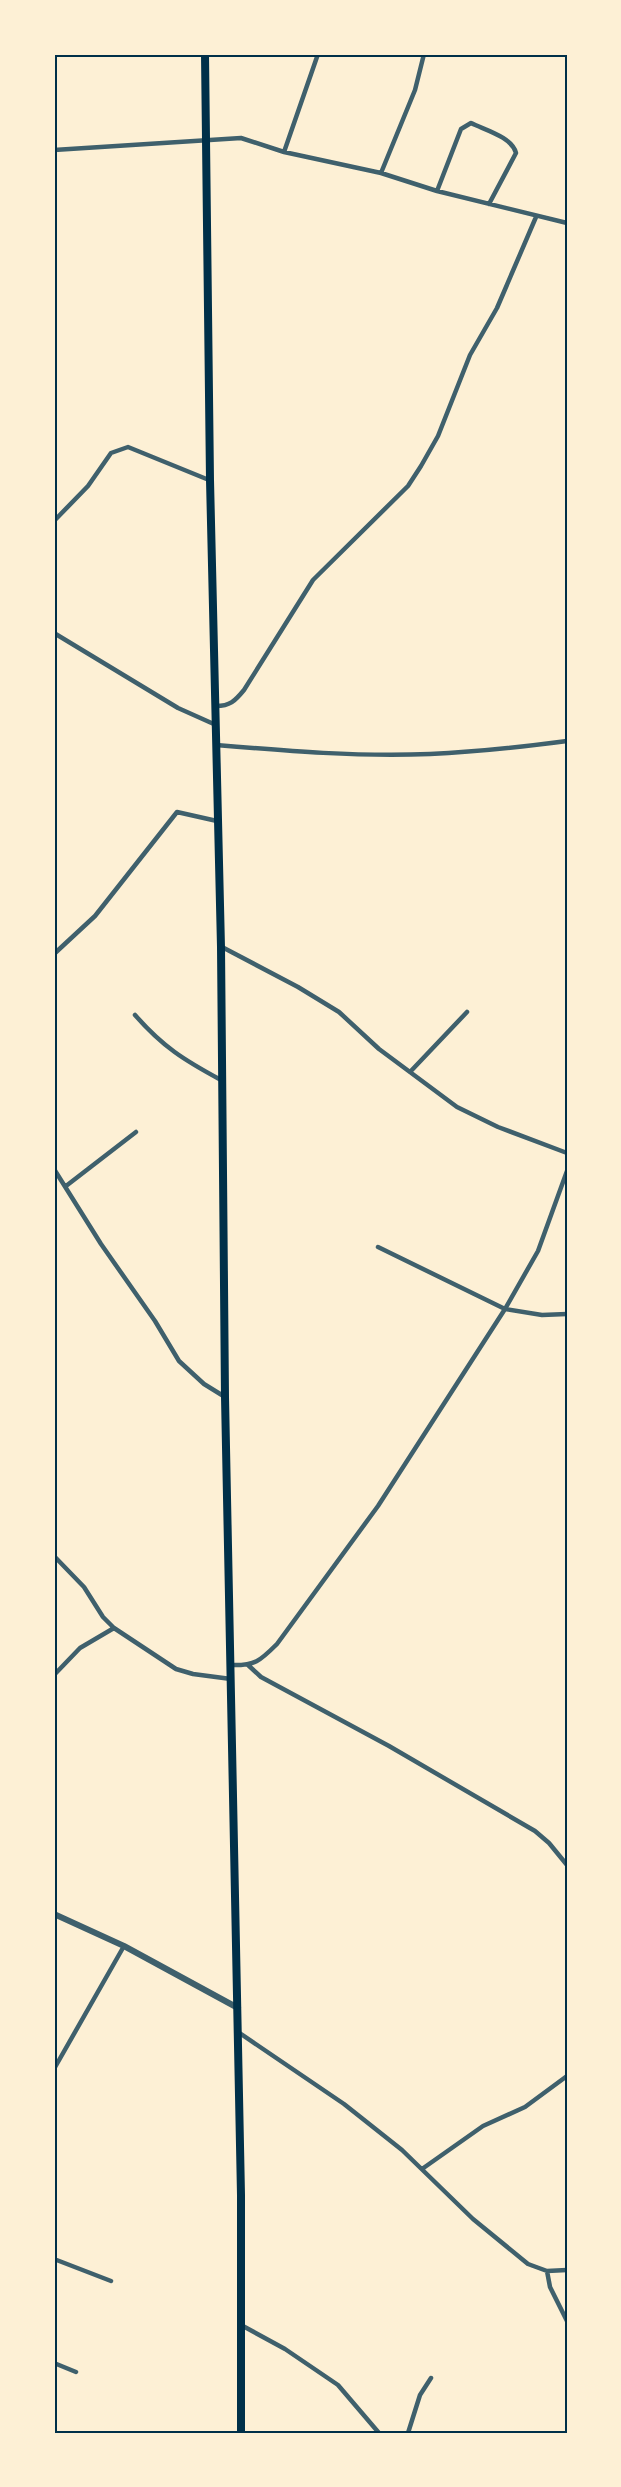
<svg xmlns="http://www.w3.org/2000/svg" width="621" height="2487" font-family="'PT Sans',sans-serif">
<rect width="100%" height="100%" fill="#fdf0d5"/>
<g fill="none" stroke-linecap="round" stroke-linejoin="round">
<path stroke="#3f606c" stroke-width="4.5" d="M54,150L241,138L284,152L381,173L437,191L567,223
M284,152L318,54
M381,173L415,90L424,54
M437,191L461,129L471,123C485,130 512,137 516,153L489,204
M54,521L88,486L111,453L128,447L209,480
M54,633L178,708L216,725
M216,706C230,706 235,701 244,690L313,580L408,486L421,466L438,436L470,355L497,308L536,217
M216,745C287,751 359,757 430,754C476,752 522,747 567,741
M222,947L298,987L339,1012L379,1049L457,1107L498,1127L567,1153
M54,954L95,916L177,812L217,821
M135,1015C163,1047 184,1060 221,1080
M410,1072L467,1012
M54,1169L101,1244L155,1321L179,1361L204,1384L225,1397
M66,1186L136,1132
M378,1247L505,1309L542,1315L567,1314
M54,1556L84,1587L103,1617L114,1628L176,1669L193,1674L231,1679
M230,1665C255,1666 260,1661 277,1644L378,1506L505,1309L538,1251L567,1171
M248,1665L261,1677L389,1746L535,1831L549,1843L567,1865
M54,1675L80,1648L114,1628
M238,2032L344,2104L402,2150L473,2219L528,2264L547,2271L567,2270
M54,2069L124,1946
M422,2169L483,2126L525,2107L567,2076
M54,2259L111,2281
M547,2271L550,2287L567,2321
M241,2325L285,2349L338,2385L379,2433
M54,2363L76,2372
M408,2433L420,2395L431,2378"/>
<path stroke="#3f606c" stroke-width="6" d="M54,1914L124,1946L238,2008"/>
<path stroke="#003049" stroke-width="8" d="M205,54L210,480L221,947L225,1397L241,2195V2433"/>
</g>
<rect width="621" height="2487" fill="none" stroke="#fdf0d5" stroke-width="111"/>
<rect x="56" y="56" width="510" height="2376" fill="none" stroke="#003049" stroke-width="2"/>
</svg>
